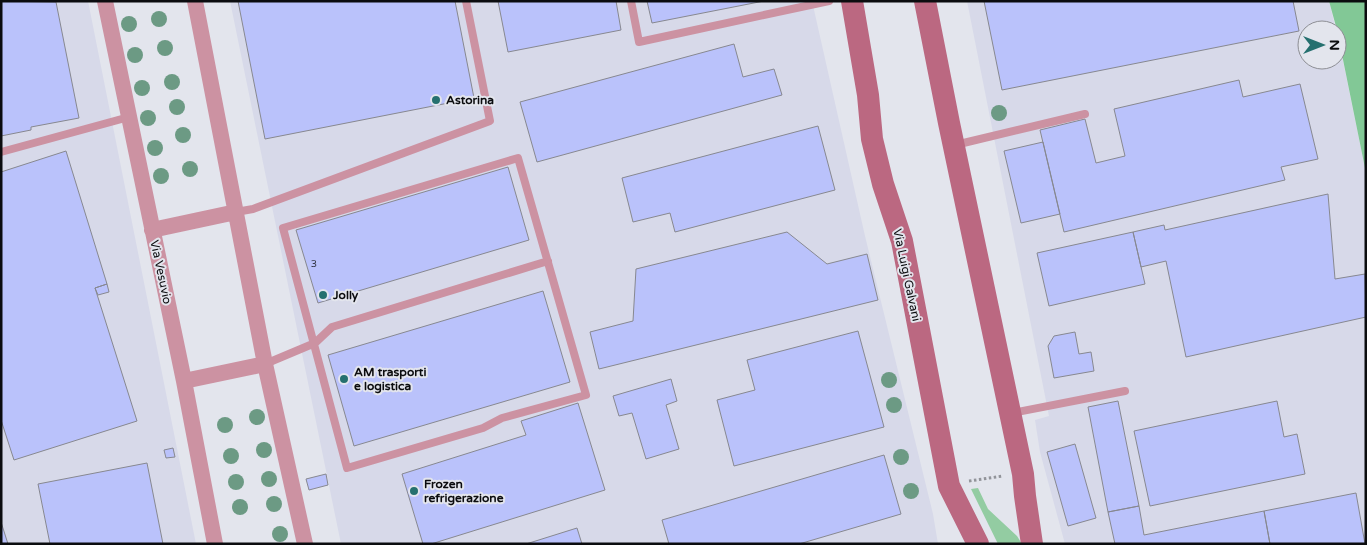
<svg xmlns="http://www.w3.org/2000/svg" width="1367" height="545" font-family="'Varela Round',sans-serif">
<rect width="100%" height="100%" fill="#e3e5ed"/>
<path fill="#d7d9e9" d="M1,1H88L196,544H1Z
M230,1H812L865,236L933,514L938,544H341Z
M967,1H1329L1336,30H1307V60H1337V32L1366,173V544H1065L1040,452L1035,420L1049,416Z"/>
<path fill="#93cca2" d="M978,488L988,509L1017,536L1022,544H998L971,489Z"/>
<path fill="#82c896" d="M1329,1H1366V173L1337,30Z"/>
<path fill="#bac2fb" stroke="#878890" d="M1,1L56,2L79,118L31,127V130L1,136Z
M238,1H455L474,98L265,139Z
M498,1H616L621,30L508,52Z
M647,1H764L652,23Z
M984,1H1293L1299,31L1002,90Z
M734,44L743,77L774,69L782,95L537,162L520,102Z
M1239,80L1243,97L1300,84L1318,159L1281,167L1285,180L1064,232L1040,130L1085,119L1096,163L1125,156L1114,109Z
M818,126L835,190L675,232L670,213L633,222L622,178Z
M1043,142L1060,214L1021,223L1004,151Z
M66,151L107,284L95,288L137,421L14,460L1,420V172Z
M508,167L529,240L318,303L296,230Z
M1328,194L1335,279L1365,274L1366,317L1186,357L1166,261L1141,267L1133,232L1164,225L1165,230Z
M787,232L827,264L867,254L878,300L599,369L590,332L633,321L636,269Z
M1133,232L1145,284L1049,306L1037,253Z
M107,284L109,292L98,295L95,288Z
M543,291L570,382L354,446L328,355Z
M858,331L884,427L734,466L717,400L755,390L747,360Z
M1075,332L1079,354L1091,352L1094,371L1054,378L1048,346L1054,336Z
M671,379L677,401L666,405L679,449L646,459L632,413L619,416L613,396Z
M1118,401L1139,506L1108,512L1088,407Z
M1277,401L1284,437L1297,434L1305,474L1150,506L1134,431Z
M578,403L605,490L431,544H423L402,474L526,435L521,421Z
M1075,444L1096,518L1068,526L1047,452Z
M173,448L175,457L166,458L164,450Z
M884,455L901,514L799,544H669L662,520Z
M147,463L163,544H50L38,484Z
M326,474L328,485L309,490L306,479Z
M1356,493L1365,544H1270L1264,511Z
M1139,506L1144,535L1264,511L1270,544H1115L1108,512Z
M1,522L8,544H1Z
M577,528L582,544H526Z"/>
<g fill="none" stroke-linecap="round" stroke-linejoin="round">
<path stroke="#92949a" stroke-width="3" stroke-dasharray="2.5 2.5" stroke-linecap="butt" d="M969,481L1003,476"/>
<path stroke="#cc92a2" stroke-width="8" d="M631,1L639,42L829,1
M955,145L1085,114
M1,152L129,117
M518,158L586,395L502,418L483,428L347,468L283,228Z
M236,212L253,209L490,121L466,1
M265,364L315,343L332,327L548,261
M1012,413L1125,391"/>
<path stroke="#cc92a2" stroke-width="16" d="M105,1L184,381L215,544
M195,1L265,364L305,544
M152,230L236,212
M184,381L265,364"/>
<path stroke="#bb6881" stroke-width="22" d="M852,1L868,95L872,139L883,184L902,241L949,486L978,544
M925,1L949,123L1023,474L1025,496L1032,544"/>
</g>
<g fill="#6c9a84">
<circle cx="159" cy="19" r="8"/>
<circle cx="129" cy="24" r="8"/>
<circle cx="165" cy="48" r="8"/>
<circle cx="135" cy="55" r="8"/>
<circle cx="172" cy="82" r="8"/>
<circle cx="142" cy="88" r="8"/>
<circle cx="177" cy="107" r="8"/>
<circle cx="999" cy="113" r="8"/>
<circle cx="148" cy="118" r="8"/>
<circle cx="183" cy="135" r="8"/>
<circle cx="155" cy="148" r="8"/>
<circle cx="190" cy="169" r="8"/>
<circle cx="161" cy="176" r="8"/>
<circle cx="889" cy="380" r="8"/>
<circle cx="894" cy="405" r="8"/>
<circle cx="257" cy="417" r="8"/>
<circle cx="225" cy="425" r="8"/>
<circle cx="264" cy="450" r="8"/>
<circle cx="231" cy="456" r="8"/>
<circle cx="901" cy="457" r="8"/>
<circle cx="269" cy="479" r="8"/>
<circle cx="236" cy="482" r="8"/>
<circle cx="911" cy="491" r="8"/>
<circle cx="274" cy="504" r="8"/>
<circle cx="240" cy="507" r="8"/>
<circle cx="280" cy="534" r="8"/>
</g>
<g fill="#25706f" stroke="#e3e5ed" stroke-width="2">
<circle cx="436" cy="100" r="5"/>
<circle cx="323" cy="295" r="5"/>
<circle cx="344" cy="379" r="5"/>
<circle cx="414" cy="491" r="5"/>
</g>
<g text-anchor="middle" stroke-width="4" stroke-linejoin="round" paint-order="stroke">
<g font-size="10" fill="#373a4a">
<text x="314" y="267">3</text>
</g>
<g font-size="12" font-weight="bold" fill="#0b0c0f" stroke="#e3e5ed" text-anchor="start">
<text x="446" y="104">Astorina</text>
<text x="333" y="299">Jolly</text>
<text x="354" y="376">AM trasporti<tspan x="354" dy="14">e logistica</tspan></text>
<text x="424" y="488">Frozen<tspan x="424" dy="14">refrigerazione</tspan></text>
</g>
<g font-size="12" fill="#0b0c0f" stroke="#e3e5ed">
<text transform="translate(161 272) rotate(78)" y="4">Via Vesuvio</text>
<text transform="translate(907 275) rotate(78)" y="4">Via Luigi Galvani</text>
</g>
</g>
<rect width="1367" height="545" fill="none" stroke="#0b0c0f" stroke-width="5"/>
<g transform="translate(1322 45) rotate(90)"><circle r="24" fill="#e3e5ed" stroke="#8d8e94"/>
<path d="M0-4L9 19L0 12L-9 19Z" fill="#25706f"/>
<text y="-8" font-size="14" font-weight="bold" text-anchor="middle" fill="#0b0c0f">N</text>
</g>
</svg>
